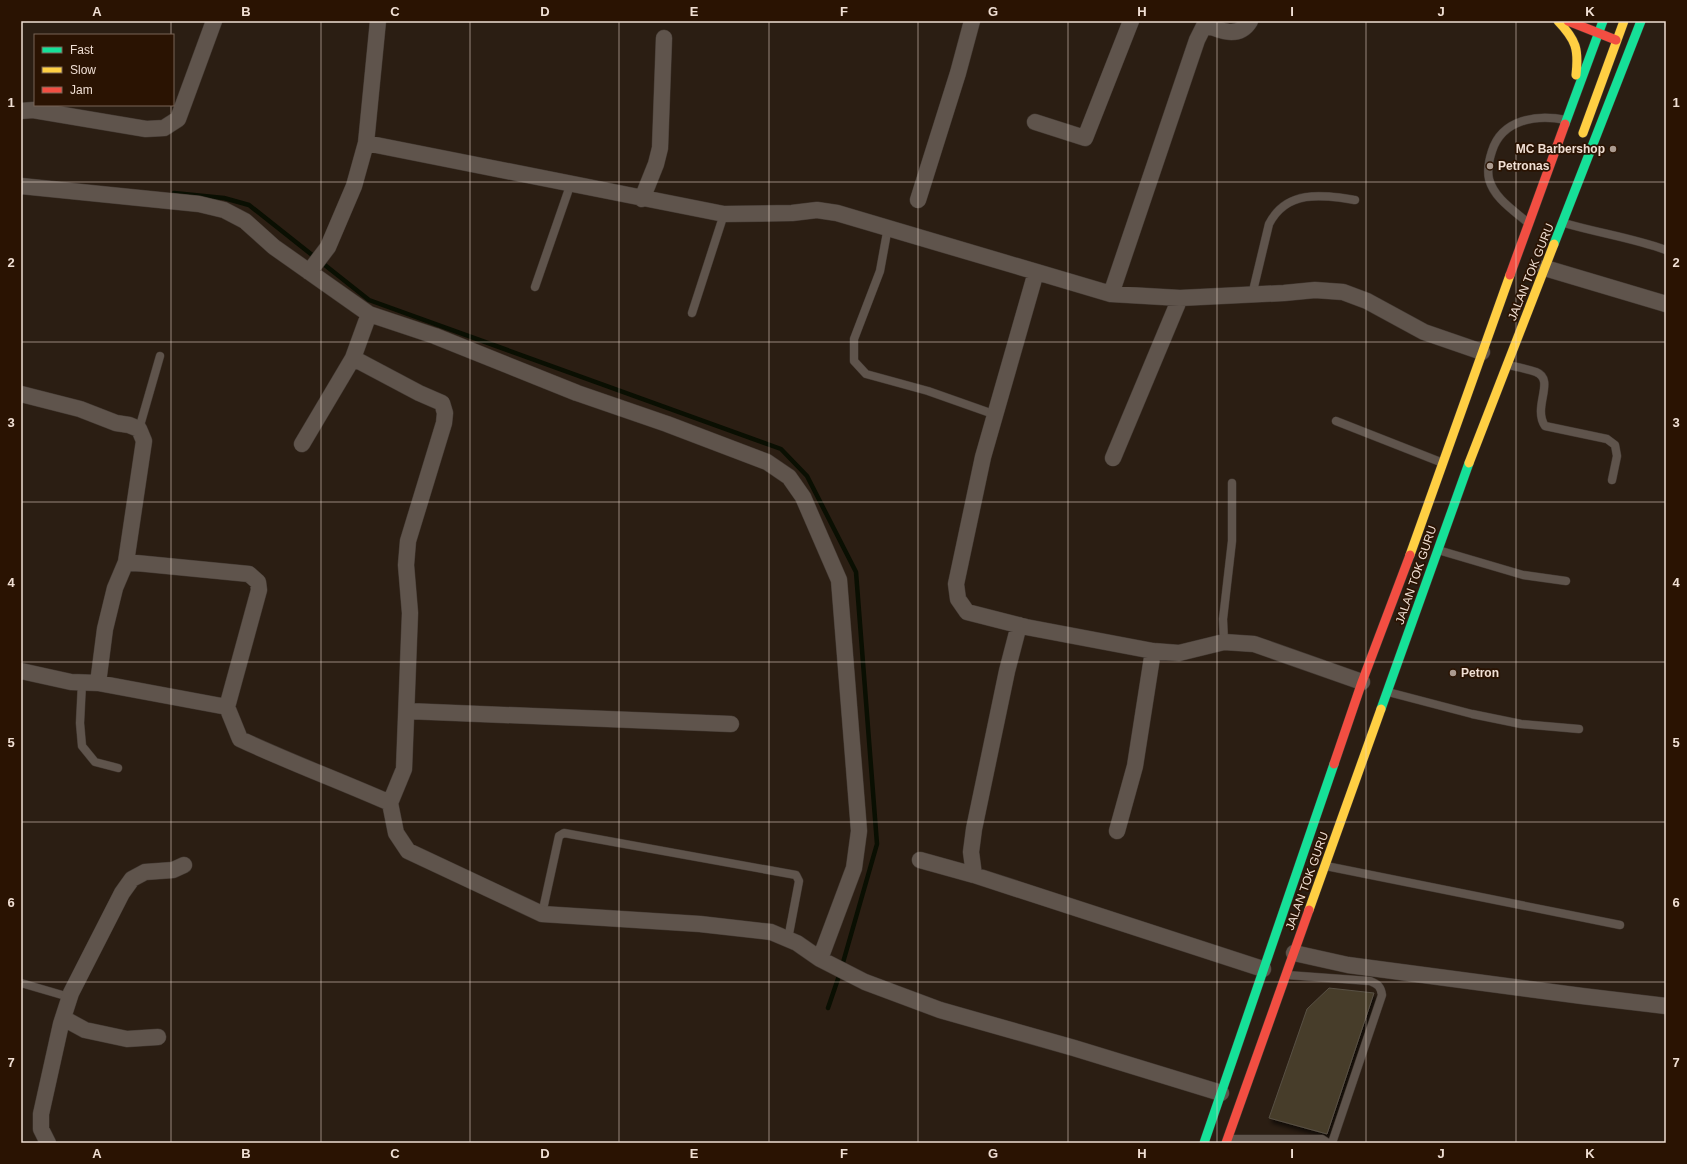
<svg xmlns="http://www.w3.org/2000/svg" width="1687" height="1164" font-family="Helvetica,sans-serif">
<defs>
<filter id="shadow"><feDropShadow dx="2.5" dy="4.5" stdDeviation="2" flood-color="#0009"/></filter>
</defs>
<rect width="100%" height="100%" fill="#2b1e13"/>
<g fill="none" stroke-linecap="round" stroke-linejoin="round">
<path stroke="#0a0f02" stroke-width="4.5" d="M174,193L224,198L249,205L369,300L781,449L807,476L856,572L877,844L842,966
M828,1008L840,973"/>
</g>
<path fill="#473d2b" stroke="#585044" filter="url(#shadow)" d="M1329,988L1374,993L1327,1134L1269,1118L1307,1009Z"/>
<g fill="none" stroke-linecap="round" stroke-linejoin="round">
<g stroke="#433932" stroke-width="9">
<path id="lane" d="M1527,222C1513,210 1494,198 1489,179C1487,170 1489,160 1492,151C1502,119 1537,114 1566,120
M1564,223C1598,233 1633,238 1666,250
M888,227L880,271L854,339V361L866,374L928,391L996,415
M535,287L571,183
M1252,295L1269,224C1287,189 1322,195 1355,200
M692,313L724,214
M1508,365C1517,367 1527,369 1536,372C1556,380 1532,407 1545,426L1607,439L1615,445L1617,456L1612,480
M1336,421L1443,463
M139,429L160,356
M1438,550L1523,575L1566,581
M1224,642L1223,619L1232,541V483
M82,683L80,723L82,746L95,762L118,768
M1388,692L1472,714L1521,724L1579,729
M1326,866L1620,925
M542,914L559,836L564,833L796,875L799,881L788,939
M1287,975L1370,981C1378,984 1381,987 1382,995L1332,1143
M21,983L69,997
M1229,1139H1322L1328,1143"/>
</g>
<g stroke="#433932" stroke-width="17">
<path id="street" d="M21,111L33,110L146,129L164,128L178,119L214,21
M1035,122L1085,138L1131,21
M366,143L724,214L792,213L817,210L837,213L1111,294L1180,298L1284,293L1315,290L1343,292L1367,301L1424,332L1482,352
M21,186L199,204L224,210L245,221L274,247L369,314L435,336L577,393L667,424L767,462L789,477L803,497L839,580L859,831L854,868L820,959
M642,199L656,164L660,148L664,38
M918,200L958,73L972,21
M1545,268L1666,304
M309,272L328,247L354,186L366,143L378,21
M1036,272L983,457L956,584L958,599L967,612L1026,627L1153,651L1179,653L1224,642L1254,644L1362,682
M1111,294L1197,40L1205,24C1220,31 1239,39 1250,21
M353,358L419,393L442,403L445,413L444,423L408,541L406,565L410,613L404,769L390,803L396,833L408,851L542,914L700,924L771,932L797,943L820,959L865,982L940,1010L1074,1048L1221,1093
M21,394L80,409L116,423L129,425L139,429L144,441L126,562
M302,444L353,358L369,314
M1113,458L1180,298
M21,671L71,682L98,683L105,629L115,588L126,562L249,574L258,582L259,590L227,707L240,739C289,762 340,781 390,803
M98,683L227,707
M407,711L731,724
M1117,831L1135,766L1153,651
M920,860L974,875L1263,969
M974,875L971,852L974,829L1007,671L1019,625
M1294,953L1348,965L1582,996L1666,1006
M63,1018L85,1030L127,1039L158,1037
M48,1143L41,1129V1114L61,1024L71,993L122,893L132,879L145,872L173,870L184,865"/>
</g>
<g stroke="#433932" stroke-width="10">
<path id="fast" d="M1565,124L1603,21
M1554,244L1641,21
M1381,709L1469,463
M1204,1143L1334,764"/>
</g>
<g stroke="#433932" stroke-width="10">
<path id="slow" d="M1558,21C1576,40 1579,49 1576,75
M1583,133L1624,21
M1469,463L1554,244
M1410,555L1510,275
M1309,910L1381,709"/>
</g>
<g stroke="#433932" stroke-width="10">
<path id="jam" d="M1568,21L1616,40
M1510,275L1565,124
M1334,764L1362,682L1410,555
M1226,1143L1309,910"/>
</g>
<use href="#lane" stroke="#5f544c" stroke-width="8"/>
<use href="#street" stroke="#5f544c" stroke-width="16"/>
<use href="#fast" stroke="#16e098" stroke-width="9"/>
<use href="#slow" stroke="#ffcf43" stroke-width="9"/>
<use href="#jam" stroke="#f24e42" stroke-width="9"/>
</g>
<path fill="none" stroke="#f0dfd4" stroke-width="1" stroke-opacity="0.55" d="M171,21V35M321,21V1143M470,21V1143M619,21V1143M769,21V1143M918,21V1143M1068,21V1143M1217,21V1143M1366,21V1143M1516,21V1143M171,105V1143M21,182H1666M21,342H1666M21,502H1666M21,662H1666M21,822H1666M21,982H1666"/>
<g fill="#ab9b90" stroke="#2a1302" stroke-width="1.5">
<circle cx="1613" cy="149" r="4"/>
<circle cx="1490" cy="166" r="4"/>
<circle cx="1453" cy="673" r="4"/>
</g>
<g text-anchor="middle" stroke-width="3.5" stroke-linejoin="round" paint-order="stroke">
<g font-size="12" font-weight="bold" fill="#f0dfd4" stroke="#2a1302" text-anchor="start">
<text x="1605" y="153" text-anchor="end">MC Barbershop</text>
<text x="1498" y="170">Petronas</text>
<text x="1461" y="677">Petron</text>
</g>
<g font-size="12" fill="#f0dfd4" stroke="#2a1302">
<text transform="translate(1531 272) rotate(-68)" y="4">JALAN TOK GURU</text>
<text transform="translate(1416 575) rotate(-71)" y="4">JALAN TOK GURU</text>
<text transform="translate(1307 881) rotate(-70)" y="4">JALAN TOK GURU</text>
</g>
</g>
<rect width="1687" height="1164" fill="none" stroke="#2a1302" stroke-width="44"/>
<rect x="34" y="34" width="140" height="72" fill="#2a1302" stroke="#796556"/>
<rect x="42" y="47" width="20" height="6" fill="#16e098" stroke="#796556"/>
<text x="70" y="54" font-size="12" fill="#f0dfd4">Fast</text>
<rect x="42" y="67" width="20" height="6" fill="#ffcf43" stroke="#796556"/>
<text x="70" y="74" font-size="12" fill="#f0dfd4">Slow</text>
<rect x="42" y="87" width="20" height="6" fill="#f24e42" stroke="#796556"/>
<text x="70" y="94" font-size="12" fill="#f0dfd4">Jam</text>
<rect x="22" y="22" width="1643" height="1120" fill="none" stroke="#f0dfd4" stroke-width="1.5"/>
<g font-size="13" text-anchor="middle" font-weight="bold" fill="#f0dfd4">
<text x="97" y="16">A</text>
<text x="246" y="16">B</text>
<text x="395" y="16">C</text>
<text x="545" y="16">D</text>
<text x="694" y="16">E</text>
<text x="844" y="16">F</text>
<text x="993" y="16">G</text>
<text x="1142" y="16">H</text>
<text x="1292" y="16">I</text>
<text x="1441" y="16">J</text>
<text x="1590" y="16">K</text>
<text x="11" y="107">1</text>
<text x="1676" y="107">1</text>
<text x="11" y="267">2</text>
<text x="1676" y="267">2</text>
<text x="11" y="427">3</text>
<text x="1676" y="427">3</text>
<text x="11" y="587">4</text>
<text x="1676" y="587">4</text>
<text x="11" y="747">5</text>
<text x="1676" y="747">5</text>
<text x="11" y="907">6</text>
<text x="1676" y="907">6</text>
<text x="11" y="1067">7</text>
<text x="1676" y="1067">7</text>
<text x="97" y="1158">A</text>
<text x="246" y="1158">B</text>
<text x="395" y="1158">C</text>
<text x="545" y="1158">D</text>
<text x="694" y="1158">E</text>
<text x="844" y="1158">F</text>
<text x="993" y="1158">G</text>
<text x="1142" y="1158">H</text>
<text x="1292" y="1158">I</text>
<text x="1441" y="1158">J</text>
<text x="1590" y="1158">K</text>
</g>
</svg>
